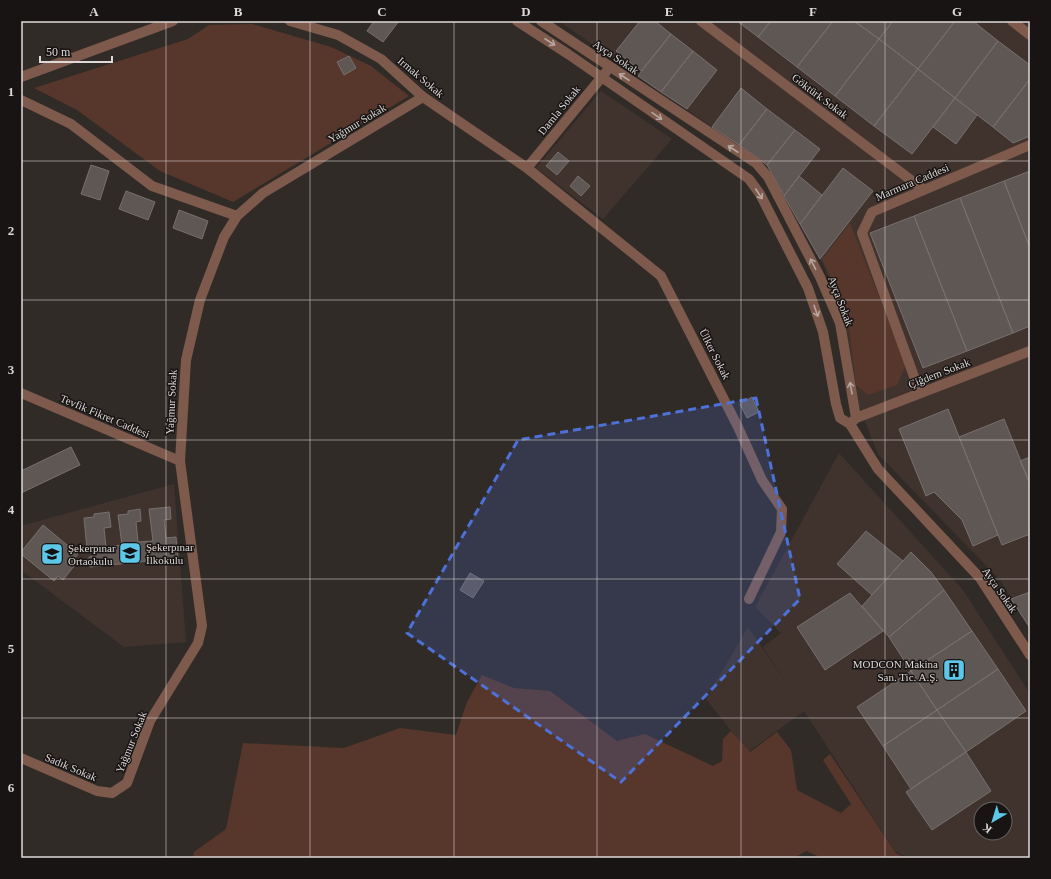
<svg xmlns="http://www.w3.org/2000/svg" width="1051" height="879" font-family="Georgia,serif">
<rect width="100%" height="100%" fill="#312b28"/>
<path fill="#40332e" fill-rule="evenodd" d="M559,21H1030V628L1000,580L878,454L854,394L844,314L823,264L767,165Z
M601,91L672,139L603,219L536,168Z
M839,453L963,590L1030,694V858H908L895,851L804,711L748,752L706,699L748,627L787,684L763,647L781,633L755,607ZM981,809H1005V833H981Z
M174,484L186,642L124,647L21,570V526Z"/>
<path fill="#57372b" d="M252,24L331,47L371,66L409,96L233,202L160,171L77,110L34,88L188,39L209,25Z
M850,223L906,365L897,385L868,395L856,385L847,312L822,259Z
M482,675L514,688L550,691L617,741L645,734L713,766L722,761L723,739L731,731L750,752L777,732L791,750L797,790L841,813L851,804L823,760L830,754L896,853L906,858H822L806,851L794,858H193L194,852L226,829L243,743L344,748L400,728L456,735L467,702Z"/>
<path fill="#5f5754" stroke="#78706e" d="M374,21H399L383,42L367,31Z
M640,21H655L671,34L641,71L616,51Z
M737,21H771L758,37Z
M771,21H833L797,67L758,37Z
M833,21H854L879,39L835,96L797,67Z
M854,21H893L879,39Z
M893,21H955L918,69L879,39Z
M955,21H973L998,41L955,98L918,69Z
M671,34L693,51L661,92L638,76Z
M879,39L918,69L874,126L835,96Z
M998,41L1030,65V79L993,127L955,98Z
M693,51L717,70L687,109L661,92Z
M349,56L356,68L344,75L337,62Z
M918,69L955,98L912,154L874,126Z
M1030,79V136L1013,143L993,127Z
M741,88L767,109L739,145L712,127Z
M955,98L977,115L956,144L933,127Z
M767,109L795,130L767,165L739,145Z
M795,130L820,149L784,196L767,165Z
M558,152L569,161L557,175L546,166Z
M91,165L109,171L100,200L81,194Z
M843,168L873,191L820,259L800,224Z
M1030,171V248L1004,181Z
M578,176L590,186L581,196L570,186Z
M799,176L822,195L800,224L784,196Z
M1004,181L1030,248V326L1013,333L960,198Z
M126,191L155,202L148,220L119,209Z
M960,198L1013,333L967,351L914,216Z
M179,210L208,221L202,239L173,228Z
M914,216L967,351L923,368L870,233Z
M752,397L759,412L747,418L740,404Z
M948,409L998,535L973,546L962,520L934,492L926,496L899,429Z
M1004,419L1030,484V534L1002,545L959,437Z
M71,447L80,465L21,493V471Z
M1030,457V484L1020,461Z
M170,507L171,519L164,520L166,538L176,537L178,558L90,567L89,557L93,556V549H87L84,518L94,517V514L109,512L111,527L104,528L106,547L122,545L118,515L128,514V511L140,509L141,521L136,522L138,542L153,541L149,509Z
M43,525L78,554L74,559L78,561L63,580L58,576L54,581L21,554V552Z
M866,531L903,561L872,595L837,564Z
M911,552L931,572L944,590L889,637L862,606Z
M470,573L484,581L473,598L460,590Z
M944,590L972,631L911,671L889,637Z
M1030,592V628L1011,599Z
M850,593L883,631L825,670L797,627Z
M972,631L998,669L937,710L911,671Z
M998,669L1026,711L966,752L937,710Z
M911,671L937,710L883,746L857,707Z
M937,710L966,752L911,789L883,746Z
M966,752L991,791L932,830L906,792Z"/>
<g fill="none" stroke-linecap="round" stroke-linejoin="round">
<path stroke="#7d5a4c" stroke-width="10" d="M290,21L338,35L381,59L423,97L527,168L661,276L738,427L762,480L782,509L781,532L749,599
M517,21L568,54L749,179L760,194L808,288L823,332L836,404L840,418L850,424L878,469L980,578L1030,655
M541,21L756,163L768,177L820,277L840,323L856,418L850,424
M701,21L924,190
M1012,21L1030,35
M21,77L173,21
M21,100L71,124L152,186L237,216
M527,168L606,72
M21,393L180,461
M920,393L862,233L872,212L1030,145
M856,418L1030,351
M21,758L97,791L112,793L127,783L150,721L198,643L202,626L180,461L186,360L200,300L224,237L237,216L263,193L423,97"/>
</g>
<defs><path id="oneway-shaft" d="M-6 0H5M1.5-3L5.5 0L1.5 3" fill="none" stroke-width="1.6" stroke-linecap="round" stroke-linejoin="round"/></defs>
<g stroke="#b7a6a0">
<use href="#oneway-shaft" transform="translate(550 42) rotate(33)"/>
<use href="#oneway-shaft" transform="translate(624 77) rotate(-147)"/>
<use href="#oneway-shaft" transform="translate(657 116) rotate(35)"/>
<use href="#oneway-shaft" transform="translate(733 149) rotate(-147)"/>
<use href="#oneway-shaft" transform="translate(759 194) rotate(57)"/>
<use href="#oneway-shaft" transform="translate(813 264) rotate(-117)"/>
<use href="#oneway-shaft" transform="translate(816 311) rotate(71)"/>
<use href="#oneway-shaft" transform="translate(851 388) rotate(-100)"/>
</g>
<path fill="#4d71d8" fill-opacity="0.2" stroke="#4d71d8" stroke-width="3" stroke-dasharray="8 5" stroke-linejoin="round" d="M756,398L800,599L621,782L407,633L518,440Z"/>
<path fill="none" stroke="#ded9d8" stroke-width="1" stroke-opacity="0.55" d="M166,21V858M310,21V858M454,21V858M597,21V858M741,21V858M885,21V858M21,161H1030M21,300H1030M21,440H1030M21,579H1030M21,718H1030"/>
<defs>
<g id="school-square" transform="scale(1.15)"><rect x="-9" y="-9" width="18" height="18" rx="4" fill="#5cc7e8" stroke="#171413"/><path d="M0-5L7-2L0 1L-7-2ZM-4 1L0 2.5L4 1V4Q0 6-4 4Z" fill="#111"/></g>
<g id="building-square" transform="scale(1.15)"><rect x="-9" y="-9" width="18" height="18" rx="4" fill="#5cc7e8" stroke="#171413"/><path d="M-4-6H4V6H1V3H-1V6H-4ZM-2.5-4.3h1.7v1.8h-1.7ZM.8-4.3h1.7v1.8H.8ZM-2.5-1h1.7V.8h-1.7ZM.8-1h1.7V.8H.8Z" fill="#111"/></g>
</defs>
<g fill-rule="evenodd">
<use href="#school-square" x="130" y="553"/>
<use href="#school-square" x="52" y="554"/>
<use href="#building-square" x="954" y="670"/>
</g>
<g text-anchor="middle" stroke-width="3" stroke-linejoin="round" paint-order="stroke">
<g font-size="11" fill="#ded9d8" stroke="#171413">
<text transform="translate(616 57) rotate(34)" y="4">Ayça Sokak</text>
<text transform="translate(421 77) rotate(40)" y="4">Irmak Sokak</text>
<text transform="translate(820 96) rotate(37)" y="4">Göktürk Sokak</text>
<text transform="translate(559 110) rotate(-51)" y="4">Damla Sokak</text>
<text transform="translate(357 123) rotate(-31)" y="4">Yağmur Sokak</text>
<text transform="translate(912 182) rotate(-23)" y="4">Marmara Caddesi</text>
<text transform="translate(841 301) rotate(69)" y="4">Ayça Sokak</text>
<text transform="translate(715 354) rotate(63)" y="4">Ülker Sokak</text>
<text transform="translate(939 373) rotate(-21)" y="4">Çiğdem Sokak</text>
<text transform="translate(171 402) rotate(-87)" y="4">Yağmur Sokak</text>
<text transform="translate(105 416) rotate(23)" y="4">Tevfik Fikret Caddesi</text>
<text transform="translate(1000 590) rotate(55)" y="4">Ayça Sokak</text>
<text transform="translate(131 742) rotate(-68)" y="4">Yağmur Sokak</text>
<text transform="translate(71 767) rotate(23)" y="4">Sadık Sokak</text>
</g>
<g font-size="11" fill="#ded9d8" stroke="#171413" text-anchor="start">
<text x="146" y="551">Şekerpınar<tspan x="146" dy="13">İlkokulu</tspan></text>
<text x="68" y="552">Şekerpınar<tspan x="68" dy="13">Ortaokulu</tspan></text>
<text x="938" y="668" text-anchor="end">MODCON Makina<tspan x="938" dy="13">San. Tic. A.Ş.</tspan></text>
</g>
</g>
<rect width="1051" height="879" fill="none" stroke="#171413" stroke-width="44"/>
<g transform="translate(993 821) rotate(218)"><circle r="19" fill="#171413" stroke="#676362"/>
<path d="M0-3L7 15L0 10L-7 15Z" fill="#5cc7e8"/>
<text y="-6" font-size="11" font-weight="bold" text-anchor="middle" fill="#ded9d8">K</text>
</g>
<path d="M40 56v6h72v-6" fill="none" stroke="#ded9d8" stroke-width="2"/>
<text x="46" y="56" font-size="12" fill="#ded9d8" stroke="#171413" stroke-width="3" paint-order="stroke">50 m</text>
<rect x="22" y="22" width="1007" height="835" fill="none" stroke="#ded9d8" stroke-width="1.5"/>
<g font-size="13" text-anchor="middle" font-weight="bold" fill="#ded9d8">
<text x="94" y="16">A</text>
<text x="238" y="16">B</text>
<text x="382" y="16">C</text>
<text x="526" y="16">D</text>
<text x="669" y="16">E</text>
<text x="813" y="16">F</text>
<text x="957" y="16">G</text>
<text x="11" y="96">1</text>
<text x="11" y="235">2</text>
<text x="11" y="374">3</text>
<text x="11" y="514">4</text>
<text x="11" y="653">5</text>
<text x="11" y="792">6</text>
</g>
</svg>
